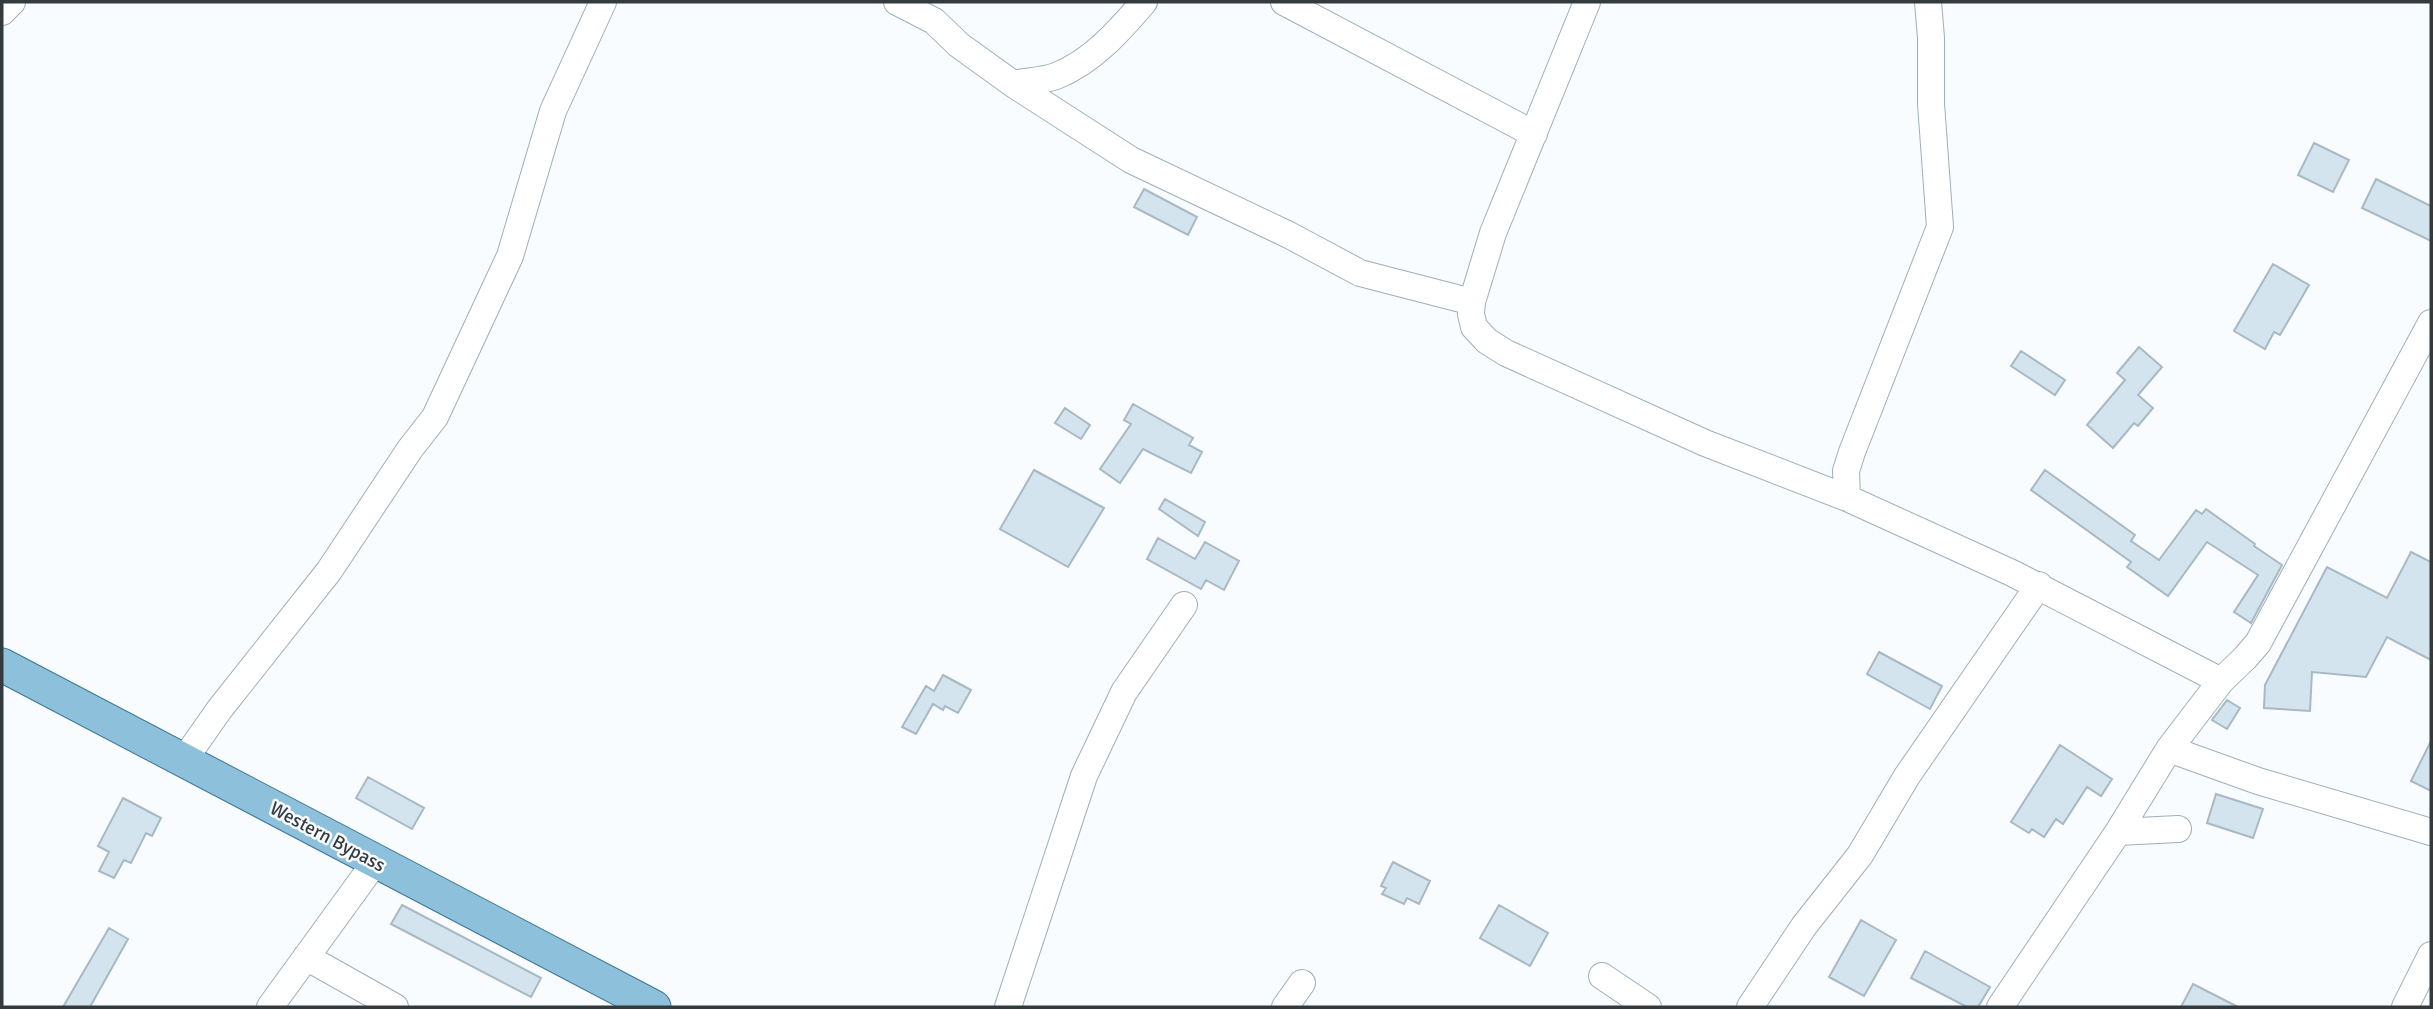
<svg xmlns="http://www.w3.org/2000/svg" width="2433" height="1009" font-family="Signika,sans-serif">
<rect width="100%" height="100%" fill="#f8fcfe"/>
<path fill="#d3e4ef" stroke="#a8b9c3" stroke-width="2" d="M2314,143L2349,160L2333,192L2298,175Z
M2376,179L2431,206V241L2362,208Z
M1144,189L1197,217L1188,235L1134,207Z
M2273,264L2309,285L2280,335L2274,332L2265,349L2234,331Z
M2139,347L2162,367L2138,395L2153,408L2138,426L2134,423L2113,448L2087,425L2125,380L2117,373Z
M2021,351L2065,380L2055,395L2011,366Z
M1133,404L1193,438L1189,445L1202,452L1191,473L1143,449L1120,483L1100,469L1131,424L1124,420Z
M1065,408L1090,425L1081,439L1055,423Z
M1034,470L1104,508L1068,567L1000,529Z
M2045,470L2135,535L2131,541L2159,560L2196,510L2202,514L2206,509L2255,544L2254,546L2282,565L2251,623L2234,612L2258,575L2207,542L2168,596L2127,567L2131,562L2031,490Z
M1165,499L1205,522L1198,536L1159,509Z
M1158,538L1195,559L1205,542L1239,561L1224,590L1206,580L1201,589L1147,559Z
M2411,552L2431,562V660L2387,637L2366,677L2312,672L2310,711L2264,708L2265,685L2327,567L2387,598Z
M1879,652L1942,686L1930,709L1867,674Z
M943,675L971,690L958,713L945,706L943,710L933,704L916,734L902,727L926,686L934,691Z
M2227,700L2240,708L2227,729L2212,720Z
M2431,741V791L2411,781Z
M2060,745L2112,779L2101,796L2087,787L2063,824L2056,819L2044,837L2032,829L2029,833L2011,822Z
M368,777L424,808L412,829L356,798Z
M2216,794L2263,809L2253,838L2207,823Z
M123,798L161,818L152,836L146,833L131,863L124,860L114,878L99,871L109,852L98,846Z
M1393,862L1430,881L1419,904L1407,898L1404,904L1382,894L1386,888L1381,886Z
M402,905L541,978L531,997L391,924Z
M1499,905L1548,933L1530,966L1480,938Z
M1861,920L1896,940L1864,996L1829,977Z
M109,928L128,939L90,1007H63Z
M1925,951L1990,987L1978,1007H1967L1911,978Z
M2193,984L2238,1007H2181Z"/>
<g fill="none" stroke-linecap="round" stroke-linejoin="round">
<g stroke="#9eafb9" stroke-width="28">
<path id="minor" d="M897,2L934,21L959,45L1013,84L1131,160L1289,235L1360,273L1472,302
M1284,2L1534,134
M1587,2L1493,233L1472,302L1471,314L1474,327L1487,341L1506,353L1705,443L1847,498L2012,573L2221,681
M2,12L12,2
M1013,84C1026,81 1043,81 1056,76C1092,62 1120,30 1144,2
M1847,498L1846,471L1852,452L1940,227L1931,104V38L1928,2
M2169,749L2258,781L2431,832
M184,760L219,710L329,571L410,449L435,417L510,256L553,111L603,2
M2118,832L2178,829
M306,957L395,1007
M1602,976L1648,1007
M270,1007L376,861
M1008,1007L1084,776L1124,692L1184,605
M1285,1007L1302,983
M1750,1007L1804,926L1860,855L1907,776L2039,585
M2000,1007L2118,832L2169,749L2221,681L2245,658L2258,643L2431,323
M2405,1007L2431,955"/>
</g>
<g stroke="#3c7694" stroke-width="35">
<path id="major" d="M2,665L654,1007"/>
</g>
<use href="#minor" stroke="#fff" stroke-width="26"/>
<use href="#major" stroke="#8dc0da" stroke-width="33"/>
</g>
<g text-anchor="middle" stroke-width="5" stroke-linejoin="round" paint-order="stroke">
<g font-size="19" fill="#343b3f" stroke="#f8fcfe">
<text transform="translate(328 836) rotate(28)" y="7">Western Bypass</text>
</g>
</g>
<rect width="2433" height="1009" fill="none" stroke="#343b3f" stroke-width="7"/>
</svg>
